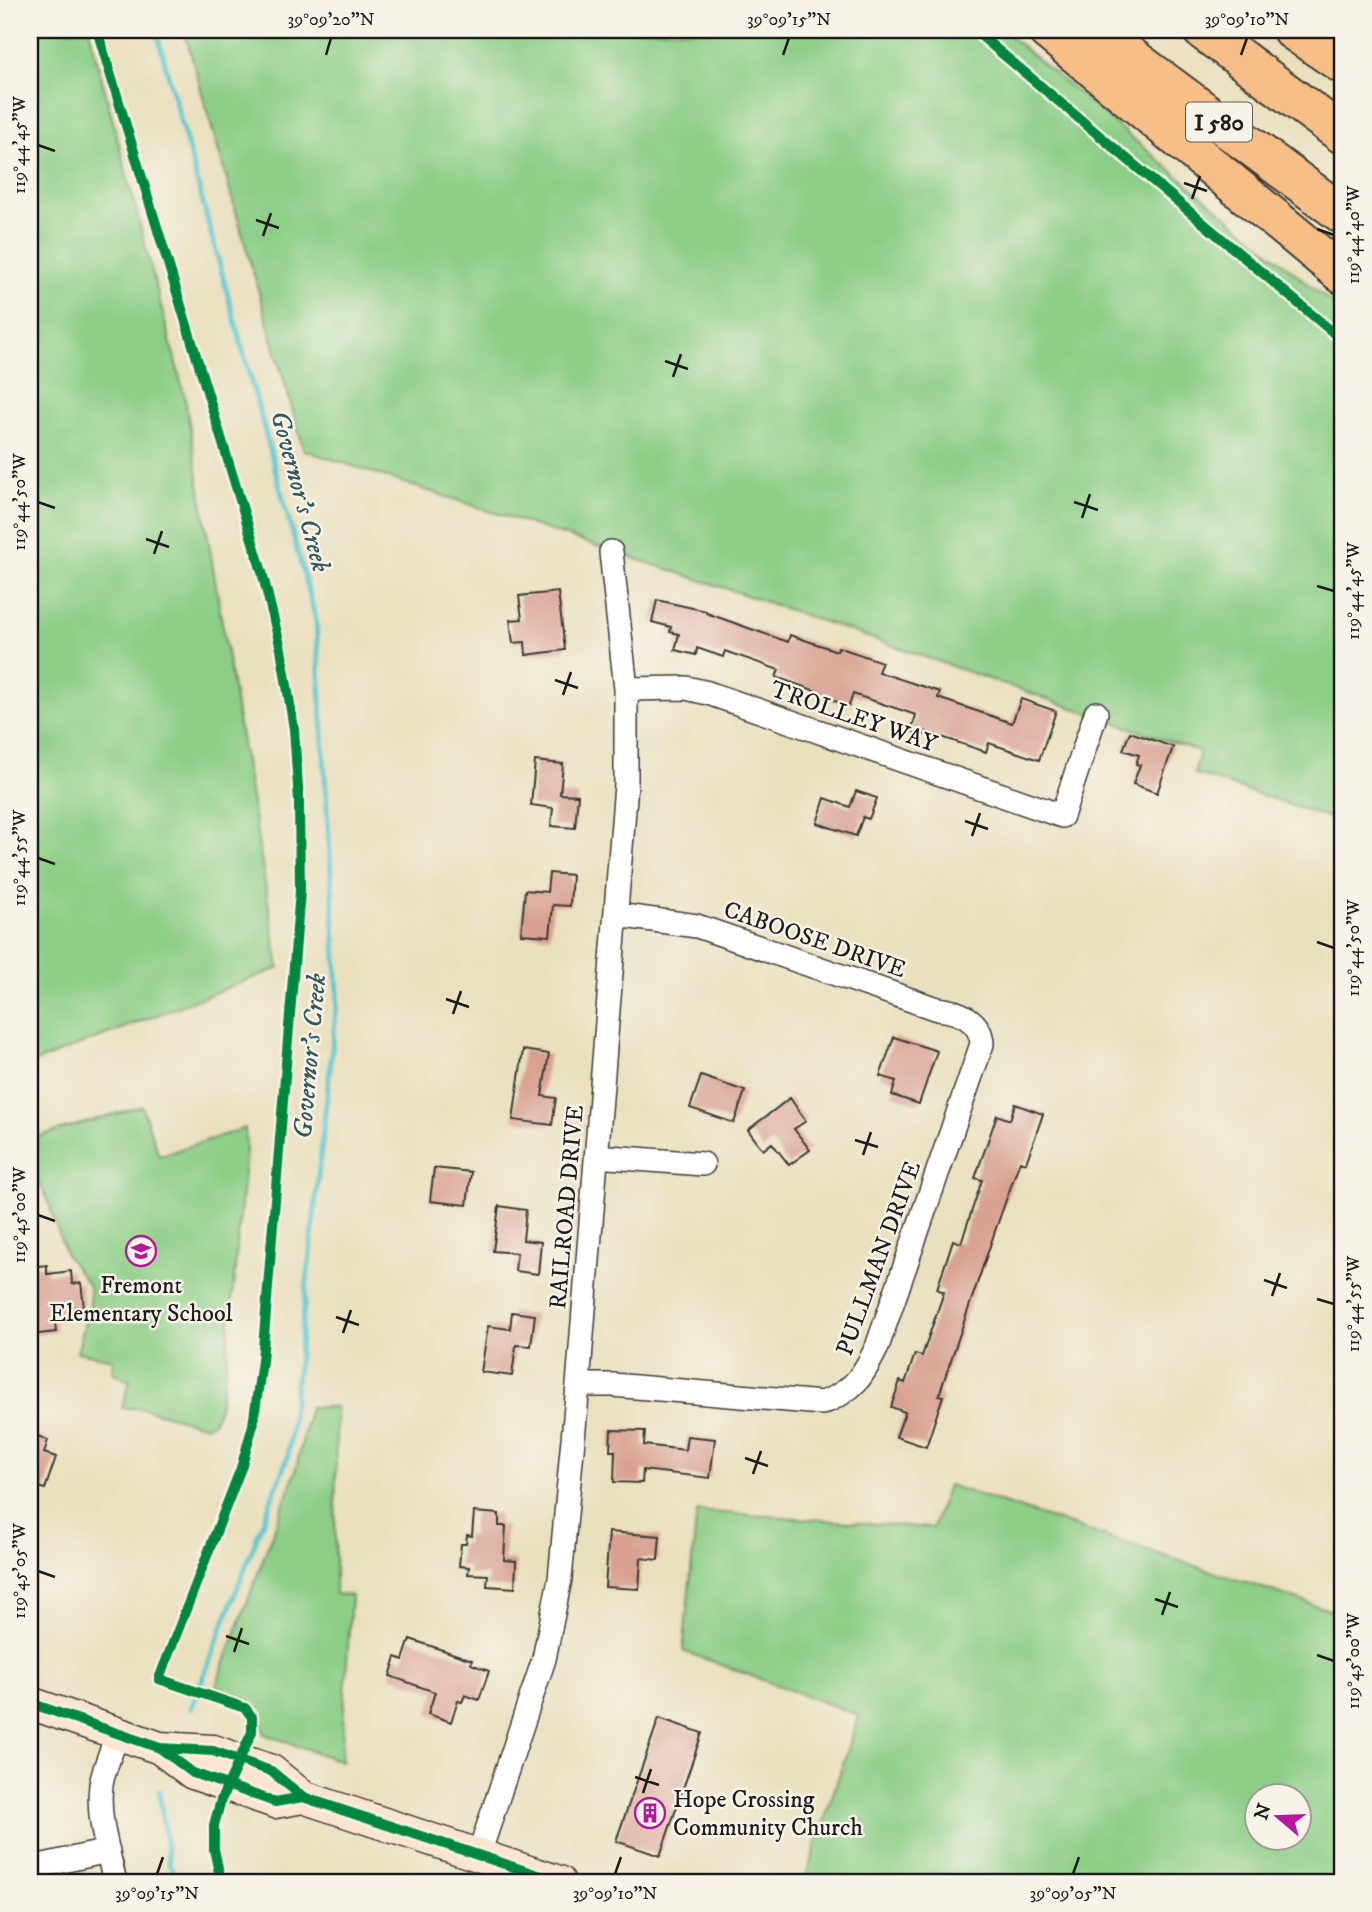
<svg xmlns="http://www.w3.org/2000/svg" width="1372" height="1912" font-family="'IM FELL DW Pica',serif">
<rect width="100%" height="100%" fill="#f7f3e8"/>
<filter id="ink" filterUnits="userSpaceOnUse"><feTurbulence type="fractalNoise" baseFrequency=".0143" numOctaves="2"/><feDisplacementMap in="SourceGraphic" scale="14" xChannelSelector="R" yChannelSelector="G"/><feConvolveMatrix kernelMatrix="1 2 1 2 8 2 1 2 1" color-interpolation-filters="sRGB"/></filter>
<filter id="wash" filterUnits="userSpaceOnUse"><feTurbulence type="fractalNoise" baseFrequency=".00686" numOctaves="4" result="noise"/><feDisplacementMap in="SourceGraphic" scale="28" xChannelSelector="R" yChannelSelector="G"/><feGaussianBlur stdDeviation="1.57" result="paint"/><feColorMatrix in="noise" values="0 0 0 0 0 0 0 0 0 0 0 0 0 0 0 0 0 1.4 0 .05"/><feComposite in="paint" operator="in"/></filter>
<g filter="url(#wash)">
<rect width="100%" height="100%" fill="#eae0be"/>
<path fill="#8cce86" stroke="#547551" stroke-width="2" fill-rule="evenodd" d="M30,30H89L185,398L279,968L30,1064Z
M184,30H1002L1342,312V822L1194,773L1200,752L752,597L304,450Z
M142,1106L159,1156L245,1128L246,1150L225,1374L218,1412L213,1422L206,1426L141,1408H122L130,1381L112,1372L113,1359L77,1352L90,1305L89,1286L66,1255L49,1204L30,1161V1139Z
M310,1407H336L335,1594L351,1595L341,1761L264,1734C259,1697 247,1700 216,1686L295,1473Z
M948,1485L1342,1614V1882H804L859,1715L683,1651L697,1511L933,1528ZM1256,1797H1298V1839H1256Z"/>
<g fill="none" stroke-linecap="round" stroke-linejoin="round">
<path stroke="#5ac7cf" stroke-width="5" d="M156,30L316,620L338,994L288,1456L191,1709
M159,1791L169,1864L179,1882"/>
</g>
<g id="blocks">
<path fill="#d8a191" d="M558,592L565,650L526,655L525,642L513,643L510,620L522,619L519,596Z
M657,600L706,611V613L788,642L790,635L837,651L838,647L882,662L878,672L940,692L938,698L1012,723L1021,699L1056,711L1039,760L989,743L986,752L927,732L926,735L911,731L916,715L853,694L849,706L821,696L822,693L776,677L779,670L725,651L723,657L697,648L696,655L675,650L679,634L670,632L671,627L652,622Z
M1130,732L1173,747L1157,793L1133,784L1140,765L1136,764L1139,755L1123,750Z
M535,761L563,764L560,794L578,795L575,828L551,826L553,808L531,805Z
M856,791L877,798L869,819L863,817L856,836L817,823L825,798L850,807Z
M549,873L572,875L570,906L553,905L550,936L521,934L525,890L547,892Z
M894,1037L937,1051L919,1104L892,1095L896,1081L880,1076Z
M523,1050L549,1054L542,1096L556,1098L552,1125L513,1120Z
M701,1076L745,1091L734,1123L690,1108Z
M790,1098L806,1121L794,1129L810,1150L789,1165L772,1143L763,1150L748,1130Z
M1015,1104L1043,1114L1026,1163L1020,1161L995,1231L939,1395L943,1396L926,1447L896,1437L905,1412L891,1407L900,1381L905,1383L915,1354L922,1356L944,1292L937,1289L953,1240L961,1243L982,1180L975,1178L997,1115L1010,1120Z
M434,1168L471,1172L467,1205L430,1201Z
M499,1206L526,1210L523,1240L541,1242L538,1274L515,1271L517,1253L493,1251Z
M47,1265V1274L71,1271L72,1284L81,1283L84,1307H75L77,1319L55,1322L56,1332L30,1335V1267Z
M512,1312L535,1315L531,1346L516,1345L512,1376L481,1372L488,1326L510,1329Z
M611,1430L645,1431L644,1445L685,1450L687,1436L715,1439L710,1478L643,1470L642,1483L614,1482L615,1451H610Z
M30,1433L48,1440L44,1453L56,1457L45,1489L30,1485Z
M474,1512L499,1514V1526H506L504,1560L516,1561L515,1588L487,1586L488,1575L468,1574L469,1567L459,1566L461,1544H466L467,1535L472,1536Z
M609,1532L660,1536L658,1560L641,1558L639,1589L605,1587Z
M410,1639L472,1660L471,1664L489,1671L479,1700L465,1695L462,1702L458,1701L451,1722L428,1714L435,1692L390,1676L396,1657L403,1660Z
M659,1718L702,1733L660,1856L616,1841Z"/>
</g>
</g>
<g filter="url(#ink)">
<use href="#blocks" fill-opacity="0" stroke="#3b3934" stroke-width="2"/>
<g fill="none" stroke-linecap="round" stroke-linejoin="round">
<g stroke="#3b3934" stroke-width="26">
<path id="minor" d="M626,689L686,688L708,693L1062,816L1096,713
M596,1156L703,1164
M578,1385H613L822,1403C854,1391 863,1376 877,1347L982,1044C981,1019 958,1011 937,1009L697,926L617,915
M479,1854L544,1659L560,1579L578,1385L626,785V689L611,552
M30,1868L108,1851
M115,1882C108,1851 97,1817 101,1785C104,1767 112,1750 118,1733"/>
</g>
<g stroke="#3b3934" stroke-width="35">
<path id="secondary" d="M30,1703L160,1748L213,1751L271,1771L303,1797L559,1882
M160,1748L193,1773L227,1785L275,1802L303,1797"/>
</g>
<g stroke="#3b3934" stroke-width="42">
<path id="motorway" d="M1047,30L1342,274
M1095,30L1342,214
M1202,30L1342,134
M1292,30L1342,64"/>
</g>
<use href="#minor" stroke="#fff" stroke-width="23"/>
<use href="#secondary" stroke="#fce5cf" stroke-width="32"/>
<use href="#motorway" stroke="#f7be87" stroke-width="38"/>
<g stroke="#f7f3e8" stroke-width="15">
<path id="cycleway" d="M97,30L262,572L281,649L294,729L299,801L300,891L262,1361L253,1425L241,1468L159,1679L245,1708L252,1717V1732L221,1800L214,1825V1849L221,1882
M974,30L1342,340
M30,1703L160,1748L213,1751L271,1771L303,1797L559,1882
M160,1748L193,1773L227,1785L275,1802L303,1797"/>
</g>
<use href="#cycleway" stroke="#00873e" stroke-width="10"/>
</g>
</g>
<path fill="none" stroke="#1c1c1c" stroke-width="2.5" d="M326,55L331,38M783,55L789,38M1241,55L1247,38M38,145L55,151M1184,183L1207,191M1192,199L1200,176M256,220L279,228M1317,229L1334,235M263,236L271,213M665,361L688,369M673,377L681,354M38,502L55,508M1074,502L1098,510M1082,518L1090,494M146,539L169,547M154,554L162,531M1317,586L1334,591M555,680L578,688M563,695L571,672M965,821L988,829M972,836L980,813M38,858L55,864M1317,942L1334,948M446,999L469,1007M453,1014L461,991M855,1140L878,1147M863,1155L871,1132M38,1215L55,1221M1264,1280L1287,1288M1272,1296L1280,1273M1317,1299L1334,1304M336,1317L359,1325M343,1333L351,1310M745,1458L768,1466M753,1474L761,1451M38,1571L55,1577M1155,1599L1178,1607M1162,1615L1170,1592M226,1636L249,1644M234,1652L242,1628M1317,1655L1334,1661M635,1777L659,1785M643,1793L651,1769M157,1874L163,1857M615,1874L621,1857M1073,1874L1079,1857"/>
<defs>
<g id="school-ring" transform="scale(1.575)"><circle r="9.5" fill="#f7f3e8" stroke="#b5179e" stroke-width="1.5"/><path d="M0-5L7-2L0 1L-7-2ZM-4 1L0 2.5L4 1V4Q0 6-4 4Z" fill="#b5179e"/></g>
<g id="building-ring" transform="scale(1.575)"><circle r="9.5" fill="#f7f3e8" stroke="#b5179e" stroke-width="1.5"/><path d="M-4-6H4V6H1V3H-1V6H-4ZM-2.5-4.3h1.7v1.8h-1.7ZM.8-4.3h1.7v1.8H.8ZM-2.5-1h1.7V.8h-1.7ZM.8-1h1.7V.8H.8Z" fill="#b5179e"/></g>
</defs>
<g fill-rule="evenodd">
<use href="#school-ring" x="141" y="1251"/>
<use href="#building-ring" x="650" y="1813"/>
</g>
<g text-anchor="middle" stroke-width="5" stroke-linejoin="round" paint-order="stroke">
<rect fill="#f7f3e8" stroke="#5e5c59" stroke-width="2" x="1186" y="102.5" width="66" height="39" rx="5"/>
<g font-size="23" font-weight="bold" fill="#1c1c1c">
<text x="1219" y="130">I 580</text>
</g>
<g font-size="24" fill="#1c1c1c" stroke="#f7f3e8">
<text transform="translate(854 716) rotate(19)" y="8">TROLLEY WAY</text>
<text transform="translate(815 939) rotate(19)" y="8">CABOOSE DRIVE</text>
<text transform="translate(566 1207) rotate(-85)" y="8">RAILROAD DRIVE</text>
<text transform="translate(878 1258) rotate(-70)" y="8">PULLMAN DRIVE</text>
</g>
<g font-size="24" fill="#1c1c1c" stroke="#f7f3e8">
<text x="141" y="1293">Fremont<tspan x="141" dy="28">Elementary School</tspan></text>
<text x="673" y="1807" text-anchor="start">Hope Crossing<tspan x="673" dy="28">Community Church</tspan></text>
</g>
<g font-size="26" font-style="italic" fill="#32585b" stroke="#f7f3e8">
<text transform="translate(301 491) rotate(75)" y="9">Governor's Creek</text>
<text transform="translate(309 1056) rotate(-85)" y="9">Governor's Creek</text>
</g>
</g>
<rect width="1372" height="1912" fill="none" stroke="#f7f3e8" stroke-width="77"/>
<g transform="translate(1278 1817) rotate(289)"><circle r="33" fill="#f7f3e8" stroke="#9f9d96" stroke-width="2"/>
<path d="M0-5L12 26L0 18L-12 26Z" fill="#b5179e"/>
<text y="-10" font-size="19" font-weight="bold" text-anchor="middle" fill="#1c1c1c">N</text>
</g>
<rect x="38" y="38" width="1296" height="1836" fill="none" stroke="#1c1c1c" stroke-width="2.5"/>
<g font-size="18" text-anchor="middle" fill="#1c1c1c">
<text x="331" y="25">39°09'20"N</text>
<text x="789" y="25">39°09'15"N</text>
<text x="1247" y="25">39°09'10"N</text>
<text transform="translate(19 145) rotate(-90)" y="6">119°44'45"W</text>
<text transform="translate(1353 235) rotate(-90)" y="6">119°44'40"W</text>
<text transform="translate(19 502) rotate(-90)" y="6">119°44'50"W</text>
<text transform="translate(1353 591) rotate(-90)" y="6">119°44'45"W</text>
<text transform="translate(19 858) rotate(-90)" y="6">119°44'55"W</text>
<text transform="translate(1353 948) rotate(-90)" y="6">119°44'50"W</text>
<text transform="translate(19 1215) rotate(-90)" y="6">119°45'00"W</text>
<text transform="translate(1353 1304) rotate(-90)" y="6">119°44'55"W</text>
<text transform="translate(19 1571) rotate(-90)" y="6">119°45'05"W</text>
<text transform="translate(1353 1661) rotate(-90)" y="6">119°45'00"W</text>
<text x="157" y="1899">39°09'15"N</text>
<text x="615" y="1899">39°09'10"N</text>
<text x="1073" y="1899">39°09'05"N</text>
</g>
</svg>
